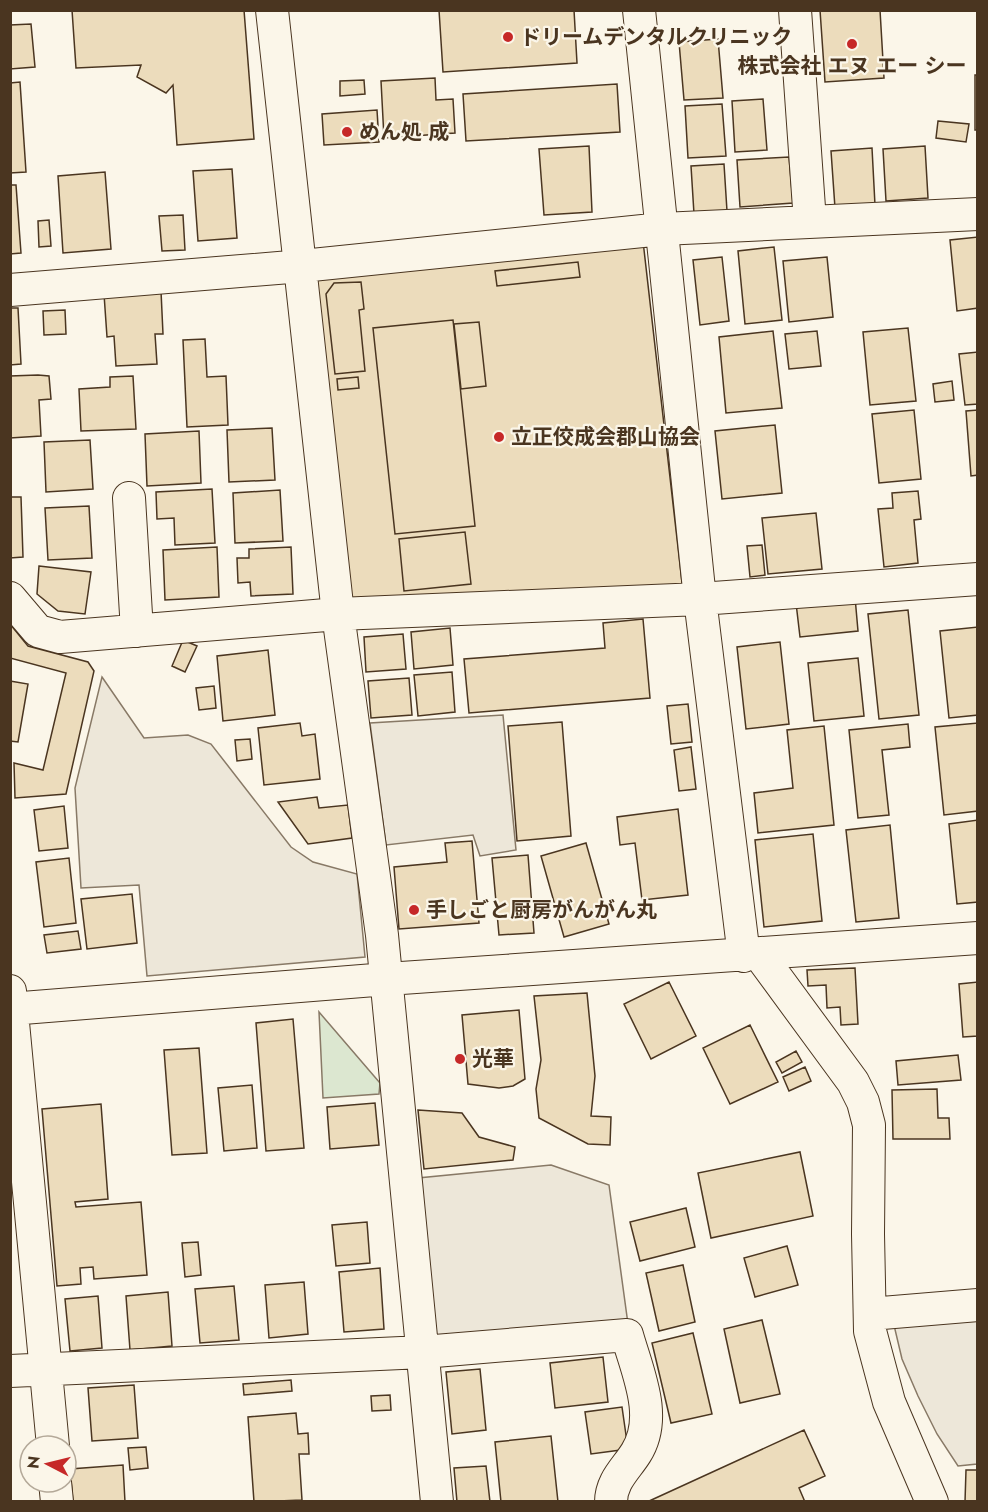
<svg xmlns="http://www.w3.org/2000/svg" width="988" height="1512" font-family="Jost,'Noto Sans JP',sans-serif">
<rect width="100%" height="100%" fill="#fbf6e9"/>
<path fill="#dce7d0" stroke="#887966" stroke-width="1.5" d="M319,1012L380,1083L379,1094L323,1098Z"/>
<path fill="#ede7d9" stroke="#887966" stroke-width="1.5" d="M102,677L144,738L188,735L211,744L291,847L313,862L357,874L365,957L147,976L139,885L81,888L75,788Z
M503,715L516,850L480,856L473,835L386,845L370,723Z
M551,1165L609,1185L628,1324L434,1340L418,1178Z
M977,1316V1464L958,1466L937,1434L918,1396L902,1359L893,1321Z"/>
<path fill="#ecdcbc" stroke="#4a3520" stroke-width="1.5" d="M72,10H244L254,139L177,145L173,85L166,93L137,77L141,65L76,68Z
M439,10H574L577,63L443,72Z
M820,10H880L884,78L825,82Z
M31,24L35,67L10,69V25Z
M718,39L723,98L684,100L679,42Z
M975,75H978V130H975Z
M435,78L436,100L453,99L455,133L384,138L381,81Z
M364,80L365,94L340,96V81Z
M20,82L26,172L10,173V83Z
M617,84L620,132L466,141L463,94Z
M763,99L767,150L735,152L732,101Z
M722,104L726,156L688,158L685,106Z
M377,110L379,142L324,145L322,114Z
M938,121L969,124L966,142L936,138Z
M589,146L592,212L544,215L539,149Z
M925,146L928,198L886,201L883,149Z
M872,148L875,205L835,208L831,151Z
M789,157L793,203L740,207L737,160Z
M724,164L727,211L694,214L691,166Z
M232,169L237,238L198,241L193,171Z
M105,172L111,249L63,253L58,176Z
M10,185H16L21,253L10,254Z
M183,215L185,250L162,251L159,216Z
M49,220L51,246L39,247L38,221Z
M978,237V308L957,311L950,240Z
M643,241L684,600L352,604L313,274Z
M774,247L782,320L745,324L738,251Z
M722,257L729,321L700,325L693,260Z
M827,257L833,317L789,322L783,261Z
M578,262L580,277L497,286L495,271Z
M361,282L364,309L359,310L365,371L335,374L326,294L334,283Z
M161,291L163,334H155L157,364L116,366L114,336L107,337L104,294Z
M10,308H18L21,364L10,365Z
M65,310L66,334L44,335L43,311Z
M453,320L475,526L395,534L373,328Z
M479,322L486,386L461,389L454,324Z
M908,328L916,401L870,405L863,332Z
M773,331L782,408L726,413L719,337Z
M817,331L821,366L789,369L785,334Z
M205,339L207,377L226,376L228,425L187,427L183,340Z
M978,352V404L965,405L959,354Z
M38,375L49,376L51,399L39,400L41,436L10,438V376Z
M133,376L136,429L81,431L79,389L110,387V377Z
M358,377L359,388L338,390L337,379Z
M952,381L954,400L935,402L933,384Z
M914,410L921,479L879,483L872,414Z
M978,410V475L971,476L966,411Z
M775,425L782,493L722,499L715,431Z
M272,428L275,480L229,482L227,430Z
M199,431L201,483L147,486L145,434Z
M90,440L93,489L46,492L44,442Z
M212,489L215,543L175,545L174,518L157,519L156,492Z
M280,490L283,541L235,543L233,493Z
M918,491L921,519L914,520L918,563L884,567L878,509L893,508L892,493Z
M10,497H21L23,557L10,558Z
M89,506L92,558L48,560L45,508Z
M816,513L822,569L768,574L762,518Z
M465,532L471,584L404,591L399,539Z
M762,545L765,575L750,577L747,546Z
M217,547L219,597L165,600L163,550Z
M291,547L293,594L251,596L250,582L238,583L237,558H249V549Z
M39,566L91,572L85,614L58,611L37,594Z
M855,597L858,631L800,637L796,603Z
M908,610L919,715L879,719L868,614Z
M643,619L650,698L469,713L464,659L605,648L603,623Z
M10,624L28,646L88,662L94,671L66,794L15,798L14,763L43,770L66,673L10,658Z
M978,627V715L949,718L940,631Z
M450,628L453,665L414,669L411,632Z
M403,634L406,669L366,672L364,637Z
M183,640L197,646L185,672L172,666Z
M780,642L789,724L746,729L737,647Z
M268,650L275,715L223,721L217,656Z
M858,658L864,716L814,721L808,663Z
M452,672L455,712L418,716L414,675Z
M409,678L412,715L371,718L368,681Z
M10,681L28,684L18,742L10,741Z
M214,686L216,708L199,710L196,688Z
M688,704L692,742L671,744L667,706Z
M562,722L571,836L517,841L508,726Z
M300,723L302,736L315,734L320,779L264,785L258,728Z
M978,723V811L944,815L935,727Z
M908,724L910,747L882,750L889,815L858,818L849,730Z
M824,726L834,825L758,833L754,793L793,788L787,730Z
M250,739L252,759L237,761L235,740Z
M691,747L696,789L679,791L674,750Z
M317,797L319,808L348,805L352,838L308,844L278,802Z
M64,806L68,848L39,851L34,810Z
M678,809L688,895L642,900L635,843L620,845L617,817Z
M978,820V902L957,904L949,824Z
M890,825L899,918L856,922L846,830Z
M813,834L822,921L764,927L755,840Z
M472,841L479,923L399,929L394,867L447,862L445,843Z
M586,843L609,924L564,937L541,856Z
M528,855L534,933L499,935L492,858Z
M69,858L76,923L44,927L36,862Z
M132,894L137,943L87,949L81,899Z
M78,931L81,949L47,953L44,935Z
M855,968L858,1024L841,1025L840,1007L827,1008L826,985L808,986L807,970Z
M669,982L696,1036L651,1059L624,1004Z
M978,982V1036L963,1037L959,984Z
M587,993L595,1076L591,1116L611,1117L610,1145L588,1144L539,1118L536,1089L541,1060L534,996Z
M519,1010L525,1079L513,1086L499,1088L468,1084L462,1015Z
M293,1019L304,1148L266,1151L256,1023Z
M750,1025L778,1082L730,1104L703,1048Z
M199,1048L207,1153L172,1155L164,1050Z
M796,1051L802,1062L782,1073L776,1062Z
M958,1055L961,1080L898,1085L896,1061Z
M805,1067L811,1081L789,1091L783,1077Z
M252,1085L257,1148L224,1151L218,1088Z
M937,1089L938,1118H949L950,1139H893L892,1090Z
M375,1103L379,1145L330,1149L327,1107Z
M101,1104L108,1199L75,1202L76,1207L141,1202L147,1275L94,1279L93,1267L80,1268L81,1284L57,1286L42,1109Z
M418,1110L462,1113L479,1137L515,1147L513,1160L424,1169Z
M800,1152L813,1216L711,1238L698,1173Z
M686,1208L695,1247L640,1261L630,1222Z
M367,1222L370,1263L336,1266L332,1225Z
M198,1242L201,1275L185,1277L182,1243Z
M787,1246L798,1285L755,1297L744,1258Z
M683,1265L695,1322L659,1331L646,1273Z
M380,1268L384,1329L344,1332L339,1272Z
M304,1282L308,1334L269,1338L265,1285Z
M234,1286L239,1340L200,1343L195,1289Z
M168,1292L172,1346L130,1350L126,1296Z
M98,1296L102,1348L70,1351L65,1299Z
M762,1320L780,1394L740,1403L724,1329Z
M693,1333L712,1414L671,1423L652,1343Z
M603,1357L608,1402L555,1408L550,1363Z
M480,1369L486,1430L452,1434L446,1372Z
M291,1380L292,1391L244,1395L243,1384Z
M134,1385L138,1438L92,1441L88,1388Z
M390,1395L391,1410L372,1411L371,1396Z
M622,1407L628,1449L591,1454L585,1412Z
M296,1413L298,1434L308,1433L309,1454H299L302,1500L254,1502L248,1417Z
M804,1430L825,1476L799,1488L805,1502H647Z
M551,1436L558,1502H501L495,1442Z
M146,1447L148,1468L130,1470L128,1448Z
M123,1465L125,1502H73L70,1469Z
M486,1466L490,1502H457L454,1468Z
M966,1470H978V1502H965Z"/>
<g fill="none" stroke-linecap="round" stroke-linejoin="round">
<g stroke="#4a3520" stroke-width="34">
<path id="minor" d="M272,10L338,614L382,935L437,1502
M639,10L700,599L744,956
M795,10L810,222
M10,290L302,266L662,229L978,214
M129,498L137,631
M10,598L38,631L60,637L338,614L700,599L978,579
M759,954L853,1082L863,1102L869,1125L868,1234L870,1331L889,1402L932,1502
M10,991L53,1446
M10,1009L387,979L978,938
M870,1314L978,1305
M10,1371L423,1352L627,1335C637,1371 659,1417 636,1453C626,1469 611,1481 611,1502
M55,1482L57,1502"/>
</g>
<use href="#minor" stroke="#fbf6e9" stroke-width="32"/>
</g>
<g fill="#c62828" stroke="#fbf6e9" stroke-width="2">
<circle cx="508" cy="37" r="6"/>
<circle cx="852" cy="44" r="6"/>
<circle cx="347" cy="132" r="6"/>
<circle cx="499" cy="437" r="6"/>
<circle cx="414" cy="910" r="6"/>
<circle cx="460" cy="1059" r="6"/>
</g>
<g text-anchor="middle" stroke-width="4.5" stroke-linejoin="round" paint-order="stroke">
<g font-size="21" font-weight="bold" fill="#4a3520" stroke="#fbf6e9" text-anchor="start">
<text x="520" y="44">ドリームデンタルクリニック</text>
<text x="852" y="73" text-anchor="middle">株式会社 エヌ エー シー</text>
<text x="359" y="139">めん処 成</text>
<text x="511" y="444">立正佼成会郡山協会</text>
<text x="426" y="917">手しごと厨房がんがん丸</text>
<text x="472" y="1066">光華</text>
</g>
</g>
<rect width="988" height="1512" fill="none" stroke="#4a3520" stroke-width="24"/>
<g transform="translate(48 1464) rotate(277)"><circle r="28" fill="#fbf6e9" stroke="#b4a999" stroke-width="1.5"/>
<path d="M0-4.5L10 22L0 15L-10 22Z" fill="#c62828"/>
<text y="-9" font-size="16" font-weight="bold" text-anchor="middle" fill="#4a3520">N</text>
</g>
</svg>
